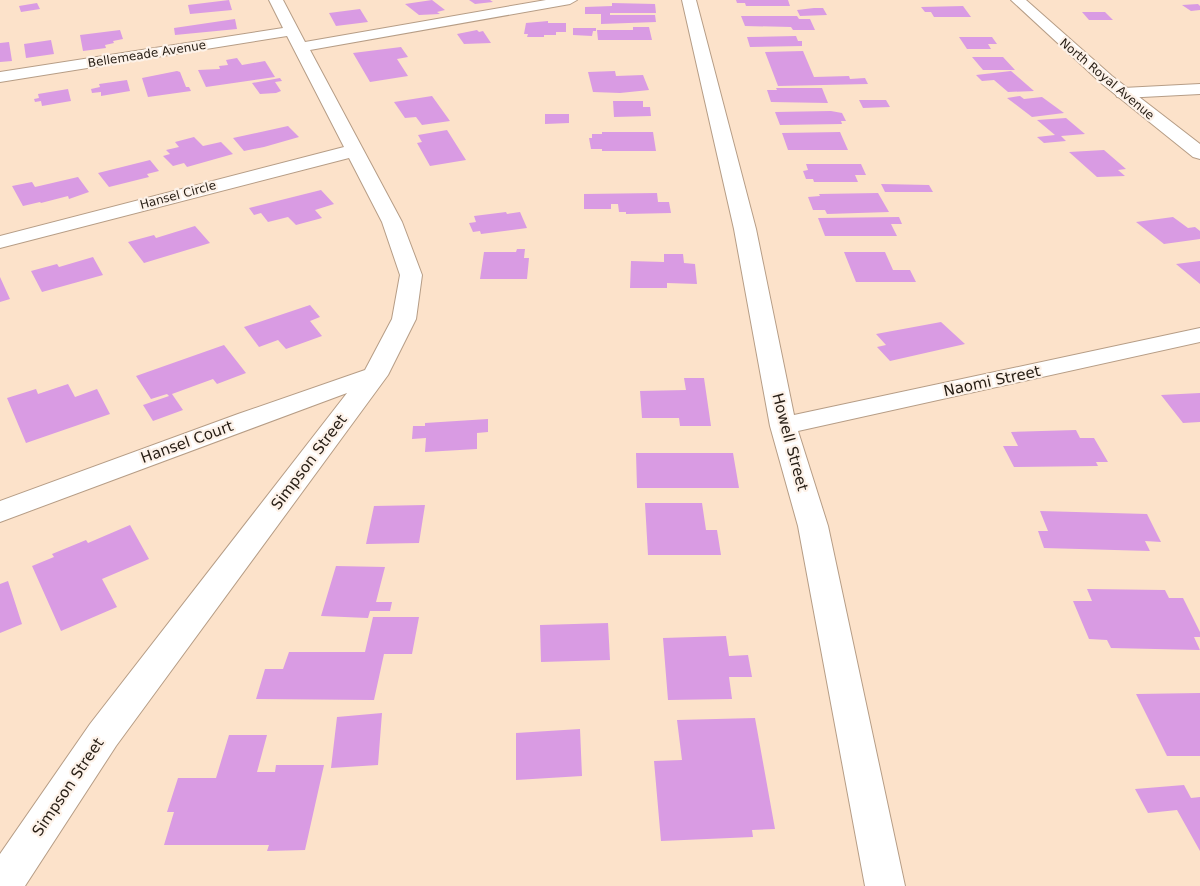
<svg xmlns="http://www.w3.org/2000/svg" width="1200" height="886" font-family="'DejaVu Sans',sans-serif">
<rect width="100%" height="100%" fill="#fce2ca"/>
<path fill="#d99be3" d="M229,0L232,10L190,14L188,5Z
M432,0L445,10L437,12L440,14L419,15L405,4Z
M469,0H490L493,2L475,4Z
M736,0H788L790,6H746L745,3H737Z
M37,3L40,9L21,12L19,6Z
M612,3L655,4L656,13H610V15H655L656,22L601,24V14H585V7L612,6Z
M1198,4L1200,6V10L1191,11L1182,5Z
M963,6L971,17H934L931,12H925L921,7Z
M814,8H823L827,15L800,16L797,10Z
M360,9L368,22L336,26L329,13Z
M1082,12H1105L1113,20H1089Z
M741,16H797L799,19H810L815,30H793L791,27L745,26Z
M235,19L237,29L175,35L174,28Z
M548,21V23H566V32H556V35H544V37H527L528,34H524L526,23Z
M633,27H649L652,40H598L597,30H633Z
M573,28H596V31H593L592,36L573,35Z
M120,30L123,39L113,41L114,43L105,45L106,48L83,51L80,35Z
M477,30L479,32L483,31L491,43L464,44L457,34Z
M796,36L798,41H802V46L750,47L747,37Z
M959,37H992L997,44H988L991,49H967Z
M51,40L54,54L26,58L24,44Z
M9,42L12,61L0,62V43Z
M401,47L408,57L397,59L408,76L370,82L353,53Z
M803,51L814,77L849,76L850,79L865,78L868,84L778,86L765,52Z
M972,57H1003L1015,70H983Z
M237,58L242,65L265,61L275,77L206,87L198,70L220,69L219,66L228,65L226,60Z
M177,71L180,72L186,87H189L191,91L148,97L142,78Z
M615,71L616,76L643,75L649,90L620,93L593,92L588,72Z
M1011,71L1034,91L1008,92L994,80L982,81L976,75Z
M280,78L282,81L275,82L281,91L276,93L260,94L252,83Z
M127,80L130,91L101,96V92L92,93L91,89L100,87L99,84Z
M776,88H822L828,103L771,102L767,90H777Z
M68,89L71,101L42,106L41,101L35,102L34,99L39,98L38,94Z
M432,96L450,121L422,125L416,117L405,118L394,102Z
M1020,96L1024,99L1042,97L1064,113L1032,117L1007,98Z
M859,100H886L890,107L863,108Z
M613,101H643V107H650L651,116L614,117Z
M831,111L842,113L846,121H841L842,124L780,125L775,112Z
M545,114H569V123L545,124Z
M1066,118L1085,134L1061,136L1066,141L1044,143L1037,137L1055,135L1037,120Z
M288,126L299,137L264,147L244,151L233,138Z
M447,130L466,160L430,166L417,143L422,142L418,135Z
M602,132H653L656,151H602V149H591L589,138H592V134H602Z
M840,132L848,150H788L782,133Z
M194,137L203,146L221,142L233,154L187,167L184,163L173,166L163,156L170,154L166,150L179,147L175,142Z
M1104,150L1126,169L1118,170L1125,176L1097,177L1069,152Z
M150,160L159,171L147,174L149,177L109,187L98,173Z
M806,164H861L866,175H855L858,182H814L813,179H806L803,171L808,170Z
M78,177L89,192L69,199L68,196L41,203L40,202L23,206L12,186L32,182L35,187Z
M881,184L929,185L933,192H885Z
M321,190L334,204L315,210L322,218L296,225L288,217L268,222L261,213L254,215L249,208Z
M657,193L658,202H669L671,213L626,214V212H619L618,204H611V209H584V194Z
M878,193L889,212L827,214L825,210H813L808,197L820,196L819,194Z
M506,212L507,214L520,212L527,228L481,234L480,231L473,232L469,223L476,222L474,216Z
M899,217L902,224H891L897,236H825L818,218Z
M1173,217L1188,228L1195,227L1200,231V239L1164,244L1136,222Z
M195,226L210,243L144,263L128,242L154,235L156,238Z
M517,249H525L524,258H529L527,279H480L484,252H516Z
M844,252H885L893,270H910L916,282H856Z
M664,254H683L684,263L695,264L697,284L667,283V288H630L631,261L664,262Z
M93,257L103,275L42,292L31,271L57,264L59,267Z
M1200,261V284L1176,264Z
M0,277L10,299L0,302Z
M310,305L320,317L310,321L322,336L286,349L278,340L259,347L244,327Z
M941,322L965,344L890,361L877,347L886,345L876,334Z
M224,345L246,373L217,384L213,379L172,394L183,410L153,421L143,405L169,396L167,394L151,399L136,376Z
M684,378H704L711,426H680L679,418H642L640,391L686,390Z
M68,384L75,397L97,389L110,414L26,443L7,398L36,389L38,394Z
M1200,393V422L1183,423L1161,395Z
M488,419V432L477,433V449L425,452L426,438L412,439L413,426H425V423Z
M1076,430L1080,438H1094L1108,462H1096L1098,466L1014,467L1003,446H1018L1011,432Z
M636,453H733L739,488H637Z
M645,503H702L706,530H717L721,555H648Z
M425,505L419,543L366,544L374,506Z
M1040,511L1147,514L1161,542L1145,541L1150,551L1044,548L1038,531H1048Z
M130,525L149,559L102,579L117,607L61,631L32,566L54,557L52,554L86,540L88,543Z
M336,566L385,567L376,602H392L390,611H370L368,618L321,616Z
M8,581L22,624L0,633V584Z
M1087,589L1165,590L1169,598H1183L1200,632V637H1194L1200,650L1111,648L1107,640L1089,639L1073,601H1092Z
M373,617H419L412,654H384L374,700L256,699L265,669H283L289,652H365Z
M608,623L610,660L541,662L540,625Z
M726,636L729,656L748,655L752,677H729L732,699L668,700L663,638Z
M1200,693V756H1167L1136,694Z
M382,713L378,765L331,768L337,717Z
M755,718L775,829L752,830L753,837L661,841L654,761L682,760L677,720Z
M580,729L582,776L516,780V733Z
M229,735H267L257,772H275L276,765H324L305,850L267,851L269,845H164L174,812H167L178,778H216Z
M1184,785L1191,798L1200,797V851L1177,810L1148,813L1135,789Z"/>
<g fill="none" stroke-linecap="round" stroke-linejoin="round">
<g stroke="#b69d86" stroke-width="2">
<path id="minor" d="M269,0H283L305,42L546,0H577L570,4L310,50L402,222L422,275L416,319L388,375L116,746L25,886H0V854L90,724L347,393L0,522V501L238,414L365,370L392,319L400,275L382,222L349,158L0,248V236L344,147L287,36L0,82V72L283,28Z
M682,0H696L756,229L794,415L1200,328V342L798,431L828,526L905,886H865L798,526L770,426L734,229Z
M1200,84V94L1123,98L1117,97L1115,93L1117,89L1123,88Z"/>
</g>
<g stroke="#b69d86" stroke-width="2">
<path id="tertiary" d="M1011,0H1026L1112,76L1200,144V159L1193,157L1101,83Z"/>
</g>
<use href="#minor" fill="#fff" fill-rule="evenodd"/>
<use href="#tertiary" fill="#fff" fill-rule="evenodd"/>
</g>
<g text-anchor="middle" stroke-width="4.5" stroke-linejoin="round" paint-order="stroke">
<g font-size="12" fill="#251c13" stroke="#fdf2e9">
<text transform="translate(147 54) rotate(-9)" y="4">Bellemeade Avenue</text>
<text transform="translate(1107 79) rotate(40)" y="4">North Royal Avenue</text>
<text transform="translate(178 195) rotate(-15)" y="4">Hansel Circle</text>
</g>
<g font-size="15" fill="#251c13" stroke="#fdf2e9">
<text transform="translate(992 381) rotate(-12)" y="5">Naomi Street</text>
<text transform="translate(187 442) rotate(-20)" y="5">Hansel Court</text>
<text transform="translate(790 442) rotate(75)" y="5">Howell Street</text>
<text transform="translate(309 462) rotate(-53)" y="5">Simpson Street</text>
<text transform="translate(68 787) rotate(-56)" y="5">Simpson Street</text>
</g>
</g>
</svg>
